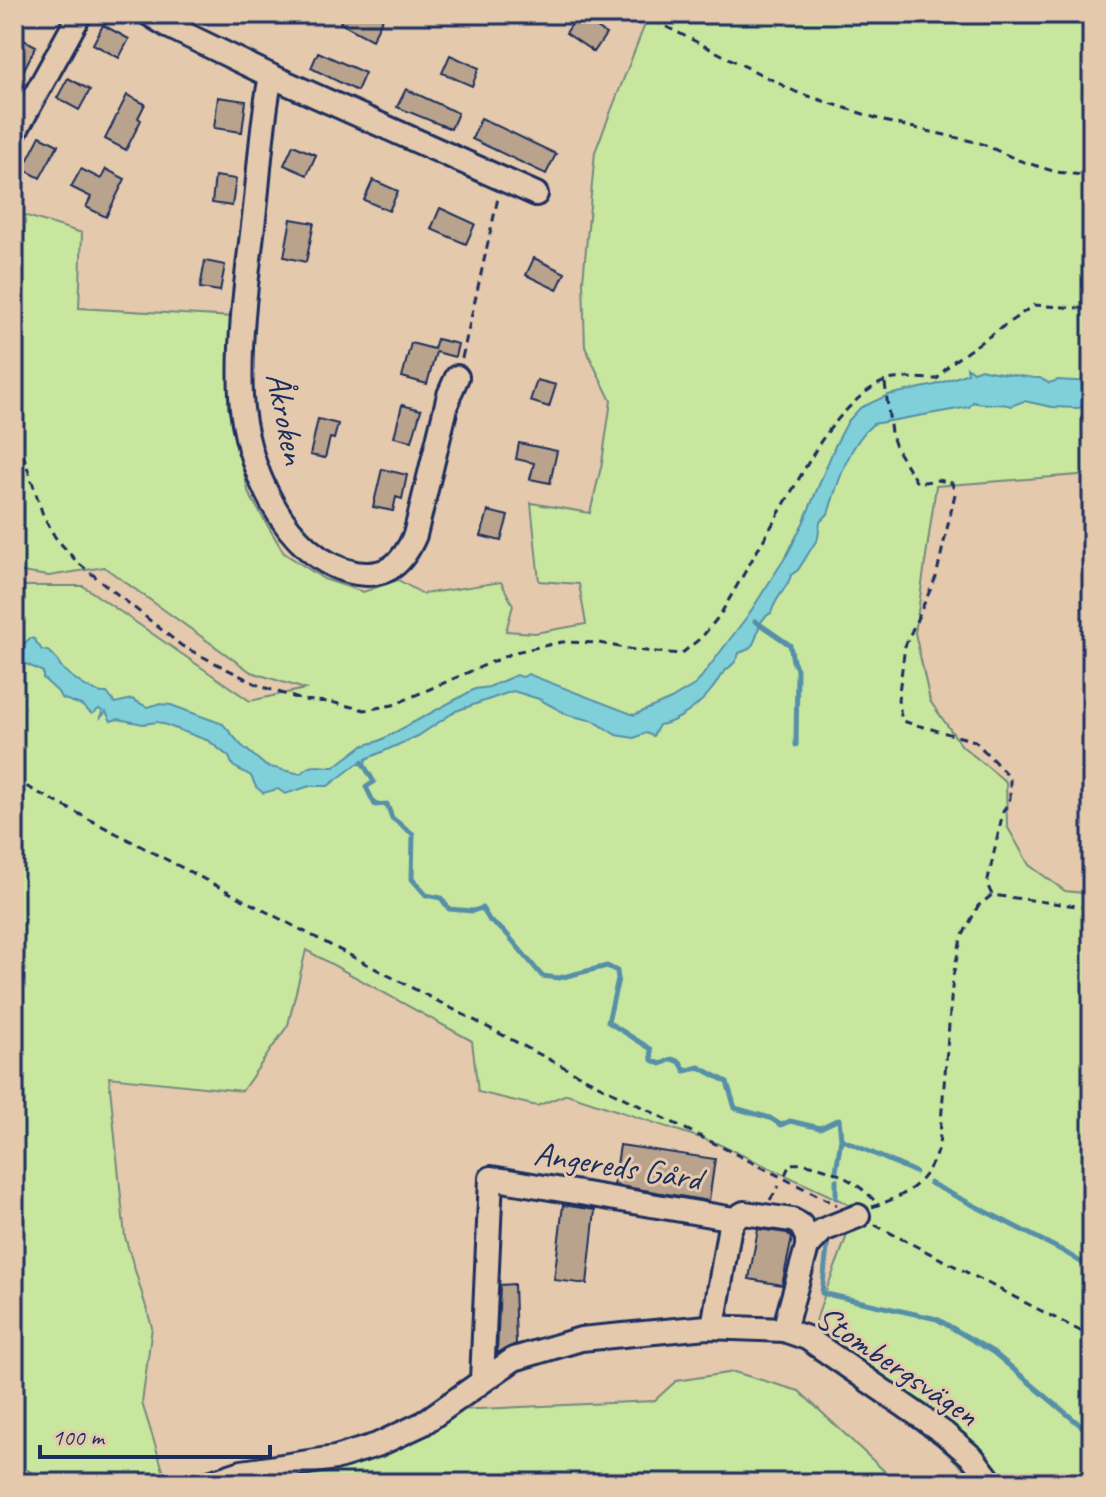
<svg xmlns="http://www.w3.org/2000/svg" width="1106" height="1497" font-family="Caveat,sans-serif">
<rect width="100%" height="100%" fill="#e4c9ac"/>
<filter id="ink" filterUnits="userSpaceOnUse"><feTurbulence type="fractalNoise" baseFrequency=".0125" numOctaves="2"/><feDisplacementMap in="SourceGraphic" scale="16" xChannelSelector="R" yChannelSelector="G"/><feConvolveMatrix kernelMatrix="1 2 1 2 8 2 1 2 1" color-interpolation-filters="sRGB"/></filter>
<g filter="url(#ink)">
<path fill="#c9e69e" stroke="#728a7e" stroke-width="2" d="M649,14H1092V474L936,486L915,633L930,701L962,746L1006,782L1007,826L1029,865L1065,891L1092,894V1483H979L832,1347L815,1326C824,1286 846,1250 854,1209L844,1202L716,1143L567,1094L537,1106L478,1092L472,1041L306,950L288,1025L242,1091L109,1077L125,1237L152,1327L142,1403L167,1483H50L19,1465L14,1456V586H83L250,701L305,689L251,672L104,567L49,576L14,571V525L17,503L14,501V212L82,233L79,308L234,317L228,407L249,494L284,553L324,579L363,592L398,580L423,594L501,582L513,605L506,631L535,633L586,624L579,584L539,581L531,503L590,513L602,463L611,401L585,347L583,281L595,152Z
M734,1372L799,1391L897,1483H233L456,1410L654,1401L676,1381Z"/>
<path fill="#7fd0d9" stroke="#5790a8" stroke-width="2" d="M967,367L973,372L981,369C986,371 1036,379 1040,378L1049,383L1058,380L1092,382V405L1078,408L1052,407L1024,401L1011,406C1001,402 984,406 973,402L969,407L873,424C848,445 838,483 828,514L820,522L818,538L798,570L791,575C789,586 775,598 771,613C750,624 765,646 739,653C737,663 730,666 723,673C718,678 717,684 712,689C701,704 677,723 659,725L653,736L646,733L634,738L616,735L594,721L568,715L539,699L513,691L456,711L418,736L366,759L365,765L357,764L328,786H310L285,794L278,789L263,793L256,787L251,776L233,766L229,757L209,741L158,722L143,724L118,719L111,721L106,712L101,717L102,711L99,709L92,714L81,705L61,698L58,692L43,678V672L22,662L14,664V645L22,646L30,638L34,639L42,650C57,651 56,664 66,672C76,680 93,694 107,693L115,703L132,699L147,707L158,704L171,705L223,724L241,745L266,766L301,774C311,762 320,767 334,767L362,746L379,741L475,689L489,687L516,675L523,677L528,674L634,715L671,699L696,684L749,614L788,553L804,521L835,446L848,421L860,408L888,395L935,385L968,373Z"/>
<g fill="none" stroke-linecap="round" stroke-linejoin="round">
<path stroke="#5790a8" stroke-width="5" d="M755,621L790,645L793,661L797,669L796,745
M362,762L374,782L366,787L375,805L387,804L392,818L413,834L412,879L426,895L441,898L449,909L473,911L482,908L490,921L506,933L542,976L559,978L607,966L617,971L618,979L608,1022L651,1049L652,1060L661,1064L672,1059L680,1062L685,1071L699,1067L727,1082L735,1108L770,1118L781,1125L790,1121L820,1128L839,1119L841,1139L915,1172
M836,1171L841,1139
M930,1183L1063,1251L1092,1269
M836,1198V1180
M828,1239L822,1293L937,1319L993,1352L1092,1435"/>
</g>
<path fill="#b9a38d" stroke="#1b2f5e" stroke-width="2" d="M344,14H385L372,40L340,23Z
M578,15L606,34L594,52L566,33Z
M103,25L129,39L119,58L93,44Z
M14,35L36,46L14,89Z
M318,52L365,73L357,91L311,68Z
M450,55L479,68L472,86L442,73Z
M68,78L90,90L79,110L57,98Z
M406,89L458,113L451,129L397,107Z
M127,95L145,104L138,118L141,120L126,150L105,139Z
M218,97L246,101L242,132L214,128Z
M481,118L556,154L546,174L472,139Z
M40,136L58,145L40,178L23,169Z
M293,145L316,155L307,175L284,165Z
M81,169L101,179L106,169L125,179L106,217L86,207L91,197L71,187Z
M215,176L236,179L232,206L212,203Z
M373,180L398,191L389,211L364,200Z
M440,208L475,224L466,244L431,229Z
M291,219L314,223L306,262L284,257Z
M534,258L565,273L557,290L526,275Z
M205,261L225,265L220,291L200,288Z
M437,339L458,344L455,357L436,352L427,384L402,377L411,343L434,349Z
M537,380L556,385L549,407L530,401Z
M402,405L421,410L412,441L394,437Z
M318,419L338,424L334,439L330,438L325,458L310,455Z
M519,443L557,451L550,483L530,479L534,463L516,459Z
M382,469L407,475L402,499L396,497L393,511L373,507Z
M488,511L508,516L501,541L481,536Z
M620,1145L715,1159L709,1201L614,1185Z
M563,1205L595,1210L587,1284L554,1280Z
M758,1229L787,1233L792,1238L782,1285L749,1279Z
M514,1284L516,1344L497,1353L500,1285Z"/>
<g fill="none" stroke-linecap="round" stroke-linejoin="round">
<g stroke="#1b2f5e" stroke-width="28">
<path id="minor" d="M149,14L170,27L271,76L536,194
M271,76C262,120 260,164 255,209C248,270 238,334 241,396C244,461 284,560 356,573C388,578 403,563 415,535L449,395L457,377
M14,134L80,14
M807,1247L823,1230L858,1216
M713,1327L729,1231L734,1219L744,1213L792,1220L801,1225L807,1237V1247L784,1330
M482,1380L491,1178L734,1219
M209,1483L242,1472L335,1458L377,1445L422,1424L514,1359L581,1339L707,1327L784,1330L807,1338L944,1433L973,1458L992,1483"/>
</g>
<path stroke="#1b2f5e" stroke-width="3" stroke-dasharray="8 6" stroke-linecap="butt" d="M641,14L796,92L888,122L980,143L1018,160L1056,172L1092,176
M462,358L498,198
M885,383L891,433L897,450L917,483L938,480L952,483L955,494L936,577L905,646L898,700L902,721L975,741L1010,778V798L1003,812L987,884L992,895
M14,427L43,515L55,537L77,562L182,646L260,686L302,700L331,702L365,710L393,705L515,652L562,642L599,643L634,650L681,654L702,637L720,615L819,444C833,423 861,390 885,381C901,376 921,379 937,379L951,363L1034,305L1092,309
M14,780L606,1089L837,1205
M785,1175L790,1164C820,1161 860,1181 878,1205
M770,1200L779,1186
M872,1207C910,1194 926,1184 939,1146L953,976L961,939L978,906L992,895L1092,908
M875,1225L1092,1337"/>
<use href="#minor" stroke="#e4c9ac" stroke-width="22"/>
</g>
</g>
<g text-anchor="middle" stroke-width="6" stroke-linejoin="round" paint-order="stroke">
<g font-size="34" fill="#1b2f5e" stroke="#e4c9ac">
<text transform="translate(287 418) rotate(79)" y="12">Åkroken</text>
<text transform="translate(618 1165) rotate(9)" y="12">Angereds Gård</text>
<text transform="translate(898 1365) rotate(34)" y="12">Stombergsvägen</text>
</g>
</g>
<rect width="1106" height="1497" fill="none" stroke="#e4c9ac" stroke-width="48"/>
<rect x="24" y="24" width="1058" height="1449" fill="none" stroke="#1b2f5e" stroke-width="3" filter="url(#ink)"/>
<path d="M40 1445v12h230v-12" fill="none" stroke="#1b2f5e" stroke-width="4"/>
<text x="52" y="1445" font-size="24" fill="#1b2f5e" stroke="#e4c9ac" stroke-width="6" paint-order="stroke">100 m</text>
</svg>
